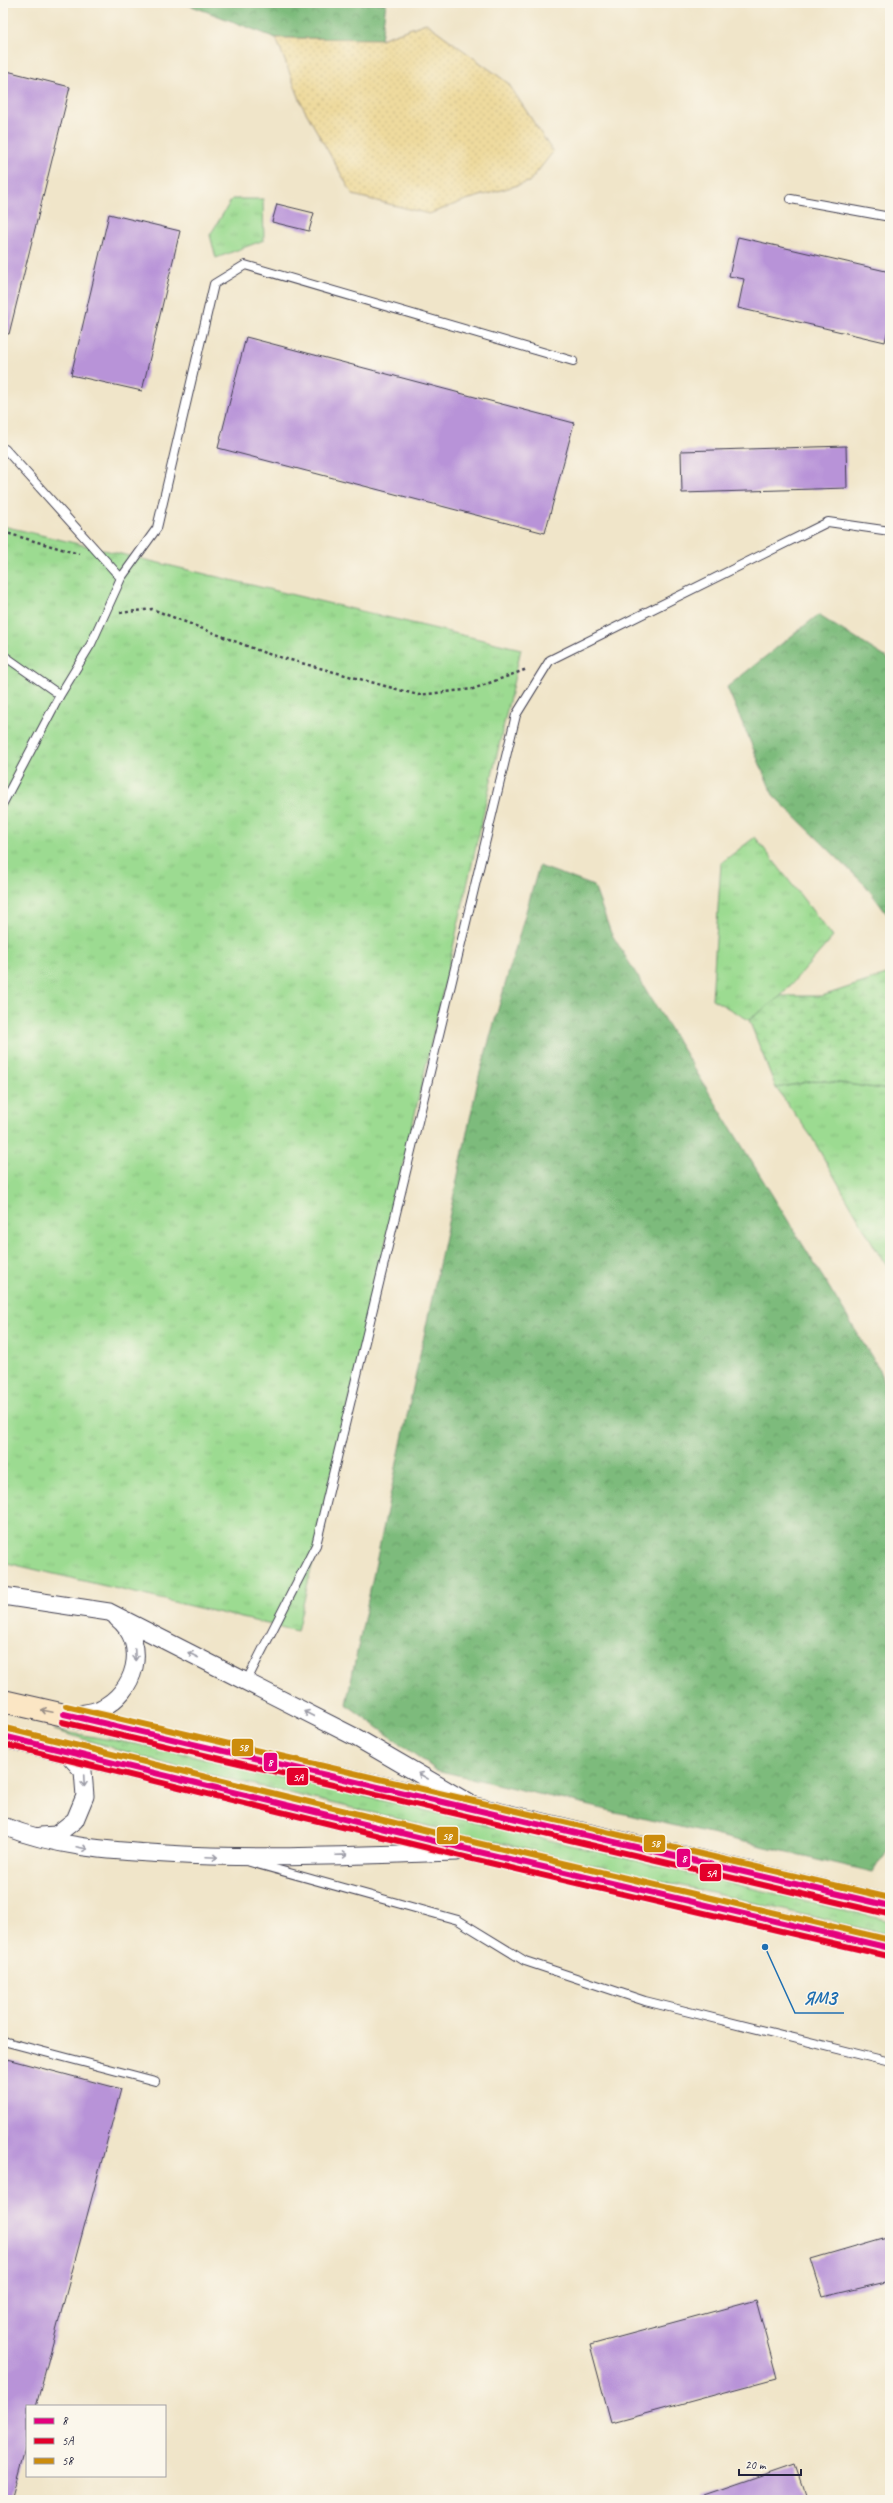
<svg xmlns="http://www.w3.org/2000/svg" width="893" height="2503" font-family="Caveat,sans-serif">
<defs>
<pattern id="grass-tufts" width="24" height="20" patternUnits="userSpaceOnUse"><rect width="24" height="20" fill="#9cdb91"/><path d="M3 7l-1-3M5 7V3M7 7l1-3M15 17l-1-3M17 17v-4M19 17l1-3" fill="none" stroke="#86bc7e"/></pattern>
<pattern id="forest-crowns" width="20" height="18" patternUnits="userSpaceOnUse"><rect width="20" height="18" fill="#7dbb7b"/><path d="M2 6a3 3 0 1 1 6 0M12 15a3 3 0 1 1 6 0" fill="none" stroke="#669866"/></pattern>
<pattern id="wetland-marsh" width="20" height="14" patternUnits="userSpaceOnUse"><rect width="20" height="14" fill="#9cdb91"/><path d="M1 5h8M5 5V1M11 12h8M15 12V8" fill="none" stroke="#86bc7e"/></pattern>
<pattern id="sand-dots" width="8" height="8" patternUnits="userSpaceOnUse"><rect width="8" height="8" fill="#eeda9e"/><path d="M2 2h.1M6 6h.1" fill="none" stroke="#ccbb89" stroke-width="1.8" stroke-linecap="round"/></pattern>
</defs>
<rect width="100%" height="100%" fill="#fbf7ec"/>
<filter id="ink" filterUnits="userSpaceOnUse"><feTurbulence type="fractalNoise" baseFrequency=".025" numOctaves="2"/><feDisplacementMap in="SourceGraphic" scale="8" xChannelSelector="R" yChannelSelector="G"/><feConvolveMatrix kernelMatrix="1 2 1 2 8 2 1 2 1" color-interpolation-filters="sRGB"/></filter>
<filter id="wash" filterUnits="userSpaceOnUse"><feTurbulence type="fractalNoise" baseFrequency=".012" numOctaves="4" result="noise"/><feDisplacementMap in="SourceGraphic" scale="16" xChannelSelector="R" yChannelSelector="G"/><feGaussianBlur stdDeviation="0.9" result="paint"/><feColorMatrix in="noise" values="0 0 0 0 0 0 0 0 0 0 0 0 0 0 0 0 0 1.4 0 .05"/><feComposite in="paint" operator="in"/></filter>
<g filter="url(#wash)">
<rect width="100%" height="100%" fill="#f0e5c9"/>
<path fill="url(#grass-tufts)" stroke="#5f7e66" d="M232,199H263L264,240L216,258L210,235Z
M3,526L521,649L297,1631L3,1562Z
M755,837L833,937L781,996L749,1020L712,999L721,863Z
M818,1080L890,1090V1270L881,1258L811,1136L776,1088Z
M54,1730L169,1750L890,1921V1935L166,1764Z"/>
<path fill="url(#forest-crowns)" stroke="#506e5b" d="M184,3H386L381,39L276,38Z
M818,615L890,660V918L866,886L773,795L727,687Z
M539,866L594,886L611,933L878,1367L890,1400V1844L873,1872L436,1770L346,1704L479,1076Z"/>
<path fill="url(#wetland-marsh)" stroke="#5f7e66" d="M886,975L890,980V1090L818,1080L776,1088L749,1020L781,996H822Z"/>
<path fill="url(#sand-dots)" stroke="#887e6c" d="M426,23L508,83L553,152L529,182L466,200L429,214L353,195L303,107L276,38L381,39Z"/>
<g id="blocks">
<path fill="#b893d8" d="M3,70L70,87L9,334L3,333Z
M277,204L314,213L309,231L272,222Z
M109,214L180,231L142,391L71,375Z
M738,237L890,272V320L885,342L738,308L744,279L729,276Z
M246,337L574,423L545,533L218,448Z
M846,446L847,488L682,493L681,451Z
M3,2058L121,2089L36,2406H27V2442L11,2500H3Z
M890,2236V2281L823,2297L811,2259Z
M756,2300L777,2378L611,2423L590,2345Z
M795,2465L807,2500H703L702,2497Z"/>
</g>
</g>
<g filter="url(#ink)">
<use href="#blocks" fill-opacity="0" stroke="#413f50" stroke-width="1"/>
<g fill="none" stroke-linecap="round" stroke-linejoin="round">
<g stroke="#413f50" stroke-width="10">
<path id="service" d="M791,199L890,217
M121,578L157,528L214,284L245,265L573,361
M3,655L60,695
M3,803L60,695L91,644L121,578L5,449
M246,1682L316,1545L516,715L550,660L828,522L890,531
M250,1862L458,1920L525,1961L645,2001L890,2062
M3,2041L155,2081"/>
</g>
<g stroke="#413f50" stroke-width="19">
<path id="minor" d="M3,1596L109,1612L357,1738L469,1803
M73,1715C81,1713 93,1713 100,1709C135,1693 150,1644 117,1618
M3,1826C56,1847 110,1851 166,1854C263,1860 360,1855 457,1852
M40,1836L56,1835L75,1820L85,1796L83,1771L64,1750"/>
</g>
<g stroke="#413f50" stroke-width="24">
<path id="secondary" d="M3,1701L481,1810L890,1906
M3,1736L475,1851L890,1948"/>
</g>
<path stroke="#413f50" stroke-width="2.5" stroke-dasharray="3 3" stroke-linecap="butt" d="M3,532L79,554
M120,613L152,609L265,653L418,695L473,689L527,669"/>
<use href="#service" stroke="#fff" stroke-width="8"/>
<use href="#minor" stroke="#fff" stroke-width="17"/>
<use href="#secondary" stroke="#fbe6c4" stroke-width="22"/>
<g stroke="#fbf7ec" stroke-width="9">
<path id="bus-1" d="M64,1714L890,1906
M3,1736L475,1851L890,1948"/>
</g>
<g stroke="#fbf7ec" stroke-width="9">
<path id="bus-2" d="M62,1722L888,1914
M3,1744L473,1859L888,1956"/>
</g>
<g stroke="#fbf7ec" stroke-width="9">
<path id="bus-3" d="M66,1706L890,1898
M5,1728L477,1843L890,1940"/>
</g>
<use href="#bus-1" stroke="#e5007d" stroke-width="6"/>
<use href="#bus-2" stroke="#e4002b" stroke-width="6"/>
<use href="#bus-3" stroke="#cc8c0c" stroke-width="6"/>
</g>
<defs><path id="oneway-shaft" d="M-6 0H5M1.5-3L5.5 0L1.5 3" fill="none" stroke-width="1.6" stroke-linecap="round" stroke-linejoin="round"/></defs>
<g stroke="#9c9ca7">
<use href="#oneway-shaft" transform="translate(135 1655) rotate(87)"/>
<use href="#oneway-shaft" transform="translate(193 1655) rotate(-153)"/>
<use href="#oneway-shaft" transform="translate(309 1714) rotate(-153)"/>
<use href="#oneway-shaft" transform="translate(423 1776) rotate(-150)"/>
<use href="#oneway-shaft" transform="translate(84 1781) rotate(87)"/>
<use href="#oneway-shaft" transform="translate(82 1848) rotate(12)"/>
<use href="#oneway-shaft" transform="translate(342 1855) rotate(-2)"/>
<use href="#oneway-shaft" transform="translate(212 1857) rotate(3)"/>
</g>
<use stroke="#998e86" href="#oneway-shaft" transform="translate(47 1711) rotate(-168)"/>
</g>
<path fill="none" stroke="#1f6fb2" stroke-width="1.5" d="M765 1947L795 2013H844"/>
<circle fill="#1f6fb2" stroke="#fbf7ec" stroke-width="1.5" cx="765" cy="1947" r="4"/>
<g font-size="18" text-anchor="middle" font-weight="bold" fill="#1f6fb2" stroke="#fbf7ec" stroke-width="3" stroke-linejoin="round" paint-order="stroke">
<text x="820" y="2004">ЯМЗ</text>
</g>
<g stroke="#fbf7ec" stroke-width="1.5">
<rect x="231" y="1738" width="23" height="19" rx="4" fill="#cc8c0c"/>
<rect x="263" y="1752" width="15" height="20" rx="4" fill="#e5007d"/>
<rect x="286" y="1767" width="23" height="19" rx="4" fill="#e4002b"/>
<rect x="436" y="1826" width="23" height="19" rx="4" fill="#cc8c0c"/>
<rect x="643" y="1834" width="23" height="19" rx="4" fill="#cc8c0c"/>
<rect x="676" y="1848" width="15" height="20" rx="4" fill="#e5007d"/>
<rect x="699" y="1863" width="23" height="19" rx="4" fill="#e4002b"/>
</g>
<g font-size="11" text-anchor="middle" font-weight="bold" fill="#fff">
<text x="243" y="1751">58</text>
<text x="270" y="1766">8</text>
<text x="298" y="1781">5А</text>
<text x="447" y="1840">58</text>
<text x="655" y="1847">58</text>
<text x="684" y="1862">8</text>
<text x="711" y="1877">5А</text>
</g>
<rect width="893" height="2503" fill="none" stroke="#fbf7ec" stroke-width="16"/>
<rect x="26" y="2405" width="140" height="72" fill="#fbf7ec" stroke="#a4a2a5"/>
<rect x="34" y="2418" width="20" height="6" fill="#e5007d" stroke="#a4a2a5"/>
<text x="62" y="2425" font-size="12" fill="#22223b">8</text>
<rect x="34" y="2438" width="20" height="6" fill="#e4002b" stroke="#a4a2a5"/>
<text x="62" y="2445" font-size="12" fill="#22223b">5А</text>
<rect x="34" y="2458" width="20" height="6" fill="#cc8c0c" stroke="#a4a2a5"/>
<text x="62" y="2465" font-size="12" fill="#22223b">58</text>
<path d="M739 2469v6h62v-6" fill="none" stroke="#22223b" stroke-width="2"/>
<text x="745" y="2469" font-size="12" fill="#22223b" stroke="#fbf7ec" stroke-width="3" paint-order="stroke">20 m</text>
</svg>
